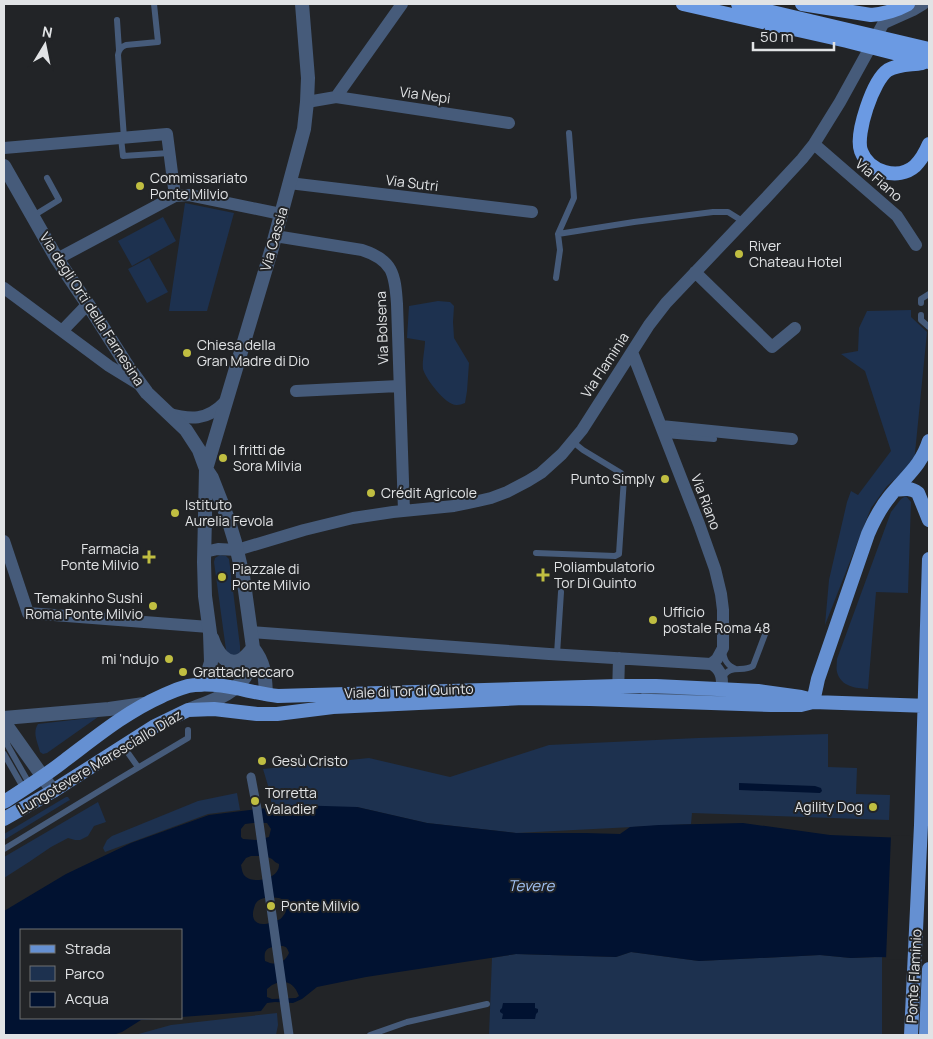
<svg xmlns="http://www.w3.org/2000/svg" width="933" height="1039" font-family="Manrope,sans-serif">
<rect width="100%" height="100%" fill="#222427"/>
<path fill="#1d314f" d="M185,203L234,213L207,311H169Z
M163,217L176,241L132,266L118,241Z
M149,258L168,292L147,303L128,269Z
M438,301L450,302L454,306L453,322L454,338L469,363L467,391L465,403C462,404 460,405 457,405C446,406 425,378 423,369C422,361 425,349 425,341L407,338L409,306Z
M911,310V317L927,332L914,463L887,486L871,508L825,625L829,580L847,502L851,491L858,495L891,451L865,371L841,354L858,351L859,328L867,311Z
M906,496L911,502L908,593L876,592L868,689C856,688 841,687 837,672C836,668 837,663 837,659L891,512L901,499Z
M220,555L226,556L229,559L240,646V652L235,656L229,655L226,650L214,562L215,558Z
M98,717L47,753L43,754L40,752C38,743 32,733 38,724Z
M828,734V767L857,768L856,794L890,795L889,820L692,813L691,824L516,833L427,823L357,807H272L269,789L263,769L369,758L450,777L549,745L698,738Z
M237,793L240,810L208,814L105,852L103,848L107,840L112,836L198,801Z
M66,797H68L70,800L68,801L4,840V834Z
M98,802L106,822L94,826L88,836L80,840H75L68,838L51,847L29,862L4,878V857Z
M631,952L699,961L820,955L851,958L882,957V1035H489L492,958L516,954L616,957Z
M277,1013L278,1025L276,1035H135L171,1025Z"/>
<path fill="#011231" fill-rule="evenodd" d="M739,783L815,786L821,788L822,791L820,793L739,790Z
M292,805L357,807L427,823L516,833H585L620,834L630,827L659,825L743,823L830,835L929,839V958L875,957L851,958L820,955L699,961L631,952L616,957L516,954L366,977L317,987L302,999L293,1003L275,1002L267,1003L261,1011L181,1017V930H21V1018H174L141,1020L122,1032L113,1035H4V911L66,874L131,843L209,815ZM253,823H267L271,829L269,837L257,840L243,839L241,837V829L245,824ZM251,856C258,856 266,855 272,859C274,861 276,863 279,864C280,879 255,884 246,877C242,874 242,869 241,865L246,858ZM268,897L279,898L287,901C287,906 287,912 283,916C281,920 277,920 273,922C270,922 268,924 265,924C254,925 251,917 254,908C256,900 260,899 268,897ZM280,946C286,946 287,947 289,953C284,964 275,966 265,961C263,948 269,947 280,946ZM279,982C290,981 295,986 299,996L296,998L272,999L267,997V989L272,985Z
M503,1003H535V1008L538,1009V1012L536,1014L535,1019H502L503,1014L500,1012V1010L502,1008Z"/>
<path fill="#222427" d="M891,835L929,837V960L886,959Z"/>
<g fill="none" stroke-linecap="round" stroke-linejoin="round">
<path stroke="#465b7a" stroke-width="6" d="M117,20L119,50
M569,133L574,198L558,234L634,222L713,212H728L744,222
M121,138L123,156L169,153
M124,138L118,55C119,49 121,47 126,45L158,42L154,4
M33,216L59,200L47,178
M556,278L560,250L558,234
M921,303V299L929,294
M921,315V320L929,327
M665,435L714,439
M536,553L615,556L619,554L624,478L621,473L583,450L573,442
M723,651C724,660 727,666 736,669
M557,654L561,592
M722,678C731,663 742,673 753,666L767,629
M4,733L8,746L30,785
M123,746L138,767
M4,754L24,789
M4,849L119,779L188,738V730
M370,1035L407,1022L487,1004"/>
<path stroke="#465b7a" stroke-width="9" d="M251,777L257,809L289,1035"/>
<path stroke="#465b7a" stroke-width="12" d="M884,23L913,10L923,4
M336,97L509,123
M307,102L336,97L402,4
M814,144L897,216L916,245
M4,148L167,134L175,196
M289,183L532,212
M275,236L362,250C393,260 395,274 397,304L404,511
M57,259L175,196L189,195L281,214
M695,272L772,347L795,328
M4,288L109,366L140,385
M62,331L88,304
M632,352L699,524L715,569L721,594L723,610V648L717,659L711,664
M296,391L399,386
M167,413C190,420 207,421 225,402
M661,426L792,439
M4,541L28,613L209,627
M204,552L218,549L237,550L304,530L353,518L393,512L454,506L478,501L491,498L507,492L528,481L541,473L562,454L582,430L649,325L666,303L764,200L802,159L814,144L840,102L893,6
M252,632L549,654L711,664C723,670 723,681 721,693L718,696L654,694L650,695L642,700
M618,695L619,658"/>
<path stroke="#465b7a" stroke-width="14" d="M4,166L57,259L93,312L128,367L147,393L186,430L199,450L206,469L212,478L228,519L235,542L243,576L253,648C252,655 251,664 248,671C239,693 212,701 191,709
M212,638C216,650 226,668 241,660C246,657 250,652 253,648
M253,648C265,663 265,676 266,694
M200,685L207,675L211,662L210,633L205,596L204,562L206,469L272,248L304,129L307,102L308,78L302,4
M4,718L109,709L144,704
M4,722L53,791"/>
<path stroke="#6590d2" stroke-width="14" d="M895,490C903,489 910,487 918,493L929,520
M813,702L818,679L868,534C874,520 881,507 890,496C906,476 921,466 929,441
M4,802C24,789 45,776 64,761C96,737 126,712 162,696C173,691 183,686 195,685C223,682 250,693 278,696L618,686H656L758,691L801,697L809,699
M4,819L53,791L155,726L188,710L214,709L257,714H277L333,707L524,698L590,699L771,705H801L813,702L929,706
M911,1035L921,825L929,559
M926,1035L929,969"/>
<path stroke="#6b9ae3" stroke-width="14" d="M683,4L847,41L929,62
M738,4L929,49
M802,4L871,15C884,14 897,10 908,4
M922,63C911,65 898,64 888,70C873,80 855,134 861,151C869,172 898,181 915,166C921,160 926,151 929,144"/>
</g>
<g fill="#c0be41" stroke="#222427" stroke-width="2">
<circle cx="140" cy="186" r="5"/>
<circle cx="739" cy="254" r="5"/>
<circle cx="187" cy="353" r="5"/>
<circle cx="223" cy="458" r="5"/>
<circle cx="665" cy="479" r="5"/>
<circle cx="371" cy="493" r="5"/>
<circle cx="175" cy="513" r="5"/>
<path d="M146.5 549.5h5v5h5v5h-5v5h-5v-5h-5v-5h5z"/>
<path d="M540.5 567.5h5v5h5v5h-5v5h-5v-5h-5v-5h5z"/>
<circle cx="222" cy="577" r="5"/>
<circle cx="153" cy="606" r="5"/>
<circle cx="653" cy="620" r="5"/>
<circle cx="169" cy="659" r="5"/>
<circle cx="183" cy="672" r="5"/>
<circle cx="262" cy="761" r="5"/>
<circle cx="255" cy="801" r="5"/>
<circle cx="873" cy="807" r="5"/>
<circle cx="271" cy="906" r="5"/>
</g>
<g text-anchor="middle" stroke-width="4" stroke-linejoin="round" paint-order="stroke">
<g font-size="14" fill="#e1e3e5" stroke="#222427">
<text transform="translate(425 95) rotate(8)" y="5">Via Nepi</text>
<text transform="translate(879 180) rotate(41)" y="5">Via Fiano</text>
<text transform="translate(412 183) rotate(7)" y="5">Via Sutri</text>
<text transform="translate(274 239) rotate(-74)" y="5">Via Cassia</text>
<text transform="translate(92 309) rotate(57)" y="5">Via degli Orti della Farnesina</text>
<text transform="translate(382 328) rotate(-92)" y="5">Via Bolsena</text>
<text transform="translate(605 365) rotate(-57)" y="5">Via Flaminia</text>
<text transform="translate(706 502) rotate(69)" y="5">Via Riano</text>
<text transform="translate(409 691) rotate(-2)" y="5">Viale di Tor di Quinto</text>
<text transform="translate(100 762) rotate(-31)" y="5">Lungotevere Maresciallo Diaz</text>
<text transform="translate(914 976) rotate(-87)" y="5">Ponte Flaminio</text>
</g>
<g font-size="14" fill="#e1e3e5" stroke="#222427" text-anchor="start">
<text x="150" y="183">Commissariato<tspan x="150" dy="16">Ponte Milvio</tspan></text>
<text x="749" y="251">River<tspan x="749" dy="16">Chateau Hotel</tspan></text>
<text x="197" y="350">Chiesa della<tspan x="197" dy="16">Gran Madre di Dio</tspan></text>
<text x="233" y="455">I fritti de<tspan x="233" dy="16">Sora Milvia</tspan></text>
<text x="655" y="484" text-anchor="end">Punto Simply</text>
<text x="381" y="498">Crédit Agricole</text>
<text x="185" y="510">Istituto<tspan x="185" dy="16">Aurelia Fevola</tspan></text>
<text x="139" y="554" text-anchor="end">Farmacia<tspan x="139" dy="16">Ponte Milvio</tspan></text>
<text x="554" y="572">Poliambulatorio<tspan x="554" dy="16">Tor Di Quinto</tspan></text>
<text x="232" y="574">Piazzale di<tspan x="232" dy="16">Ponte Milvio</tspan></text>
<text x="143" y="603" text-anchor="end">Temakinho Sushi<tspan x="143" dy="16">Roma Ponte Milvio</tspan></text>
<text x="663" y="617">Ufficio<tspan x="663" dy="16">postale Roma 48</tspan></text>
<text x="159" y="664" text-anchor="end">mi 'ndujo</text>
<text x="193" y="677">Grattacheccaro</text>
<text x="272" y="766">Gesù Cristo</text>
<text x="265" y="798">Torretta<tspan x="265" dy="16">Valadier</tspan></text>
<text x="863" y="812" text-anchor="end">Agility Dog</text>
<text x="281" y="911">Ponte Milvio</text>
</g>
<g font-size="15" font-style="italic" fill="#a1c2f4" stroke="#222427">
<text x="531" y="891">Tevere</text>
</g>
</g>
<rect width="933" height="1039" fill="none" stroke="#e1e3e5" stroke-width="10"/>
<rect x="20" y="929" width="162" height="90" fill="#222427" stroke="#6e7073"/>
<rect x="30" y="945" width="25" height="8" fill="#6590d2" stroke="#6e7073"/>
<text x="65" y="954" font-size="15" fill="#e1e3e5">Strada</text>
<rect x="30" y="966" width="25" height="15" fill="#1d314f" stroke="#6e7073"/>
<text x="65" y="979" font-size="15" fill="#e1e3e5">Parco</text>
<rect x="30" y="992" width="25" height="15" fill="#011231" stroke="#6e7073"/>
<text x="65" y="1004" font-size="15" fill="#e1e3e5">Acqua</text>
<g transform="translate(45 45) rotate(10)" stroke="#222427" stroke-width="4" paint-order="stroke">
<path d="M0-4L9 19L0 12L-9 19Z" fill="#e1e3e5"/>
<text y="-8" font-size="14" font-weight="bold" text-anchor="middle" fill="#e1e3e5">N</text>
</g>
<path d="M753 42v8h81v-8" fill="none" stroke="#e1e3e5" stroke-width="2.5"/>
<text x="760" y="42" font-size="15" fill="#e1e3e5" stroke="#222427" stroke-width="4" paint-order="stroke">50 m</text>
</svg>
